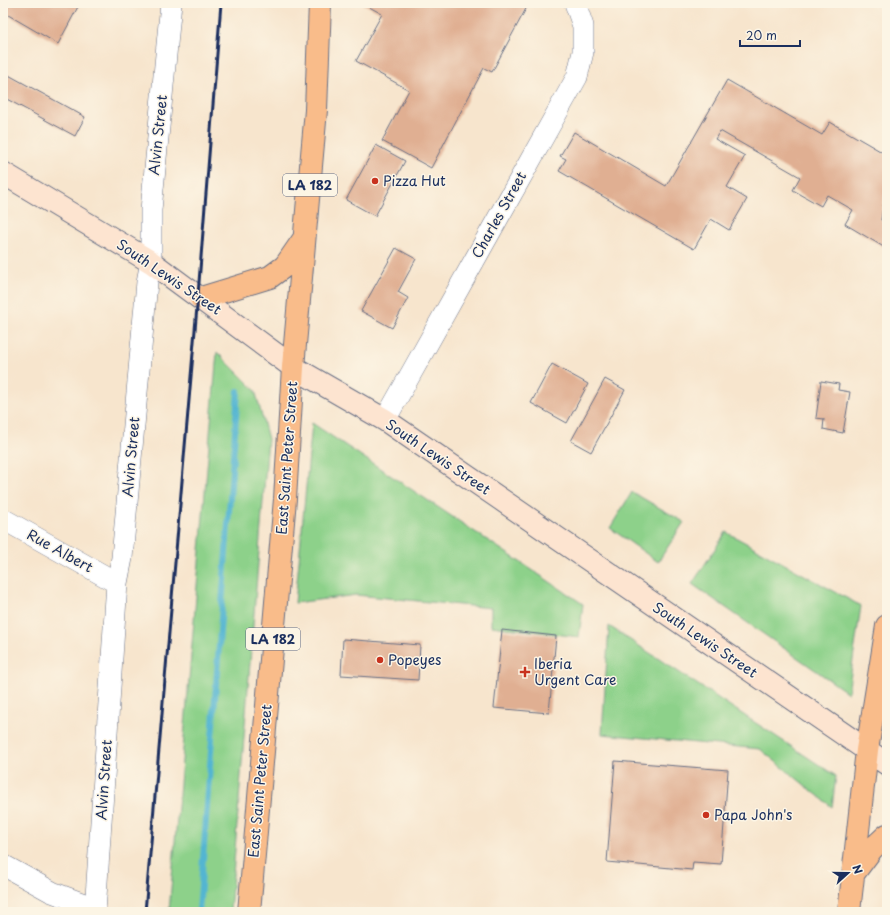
<svg xmlns="http://www.w3.org/2000/svg" width="890" height="915" font-family="'Playpen Sans',sans-serif">
<rect width="100%" height="100%" fill="#fcf5e5"/>
<filter id="ink" filterUnits="userSpaceOnUse"><feTurbulence type="fractalNoise" baseFrequency=".025" numOctaves="2"/><feDisplacementMap in="SourceGraphic" scale="8" xChannelSelector="R" yChannelSelector="G"/><feConvolveMatrix kernelMatrix="1 2 1 2 8 2 1 2 1" color-interpolation-filters="sRGB"/></filter>
<filter id="wash" filterUnits="userSpaceOnUse"><feTurbulence type="fractalNoise" baseFrequency=".012" numOctaves="4" result="noise"/><feDisplacementMap in="SourceGraphic" scale="16" xChannelSelector="R" yChannelSelector="G"/><feGaussianBlur stdDeviation="0.9" result="paint"/><feColorMatrix in="noise" values="0 0 0 0 0 0 0 0 0 0 0 0 0 0 0 0 0 1.4 0 .05"/><feComposite in="paint" operator="in"/></filter>
<g filter="url(#wash)">
<rect width="100%" height="100%" fill="#f7e5cd"/>
<path fill="#8dd18a" stroke="#548074" d="M217,352L255,390L268,439L230,912H169Z
M312,423L583,604L579,637L491,626V608L356,595L295,603Z
M632,492L684,522L658,562L610,528Z
M726,532L861,606L848,693L692,584Z
M609,626L836,776L832,807L760,749L602,734Z"/>
<g fill="none" stroke-linecap="round" stroke-linejoin="round">
<path stroke="#52b5d1" stroke-width="6" d="M199,912L238,391"/>
</g>
<g id="blocks">
<path fill="#e0af92" d="M6,3H80L58,44L3,12V9Z
M362,3H529L492,72L484,68L431,168L382,141L409,90L356,61L382,14Z
M3,72L85,117L75,136L3,97Z
M727,80L822,135L830,122L887,155V194H885L881,220L887,223V249L845,224L853,210L827,195L821,206L793,190L800,177L720,131L715,139L745,156L727,187L747,199L729,230L711,219L694,249L559,171L566,159L560,156L574,132L666,186Z
M376,145L405,161L375,216L346,200Z
M396,248L416,259L398,292L408,298L392,328L361,311Z
M552,364L588,384L567,423L531,403Z
M605,379L625,390L591,452L571,441Z
M821,381L839,384L838,390L850,392L843,433L823,429L824,419L816,418Z
M502,630L556,636L549,713L494,708Z
M343,639L420,645L418,680L341,675Z
M615,761L728,770L721,864L693,862L692,870L607,862Z"/>
</g>
</g>
<g filter="url(#ink)">
<use href="#blocks" fill-opacity="0" stroke="#686f85" stroke-width="1"/>
<g fill="none" stroke-linecap="round" stroke-linejoin="round">
<g stroke="#686f85" stroke-width="22">
<path id="street" d="M385,420L577,77L583,52V26L575,3
M3,519L117,583
M3,865L52,892L95,908
M95,912L117,583L122,558L147,282L151,262V210L171,3"/>
</g>
<g stroke="#686f85" stroke-width="24">
<path id="secondary" d="M3,173L151,262L293,367L385,420L887,764"/>
</g>
<g stroke="#686f85" stroke-width="24">
<path id="primary" d="M201,298L270,277L285,266L303,240
M854,873L872,849L887,835
M249,912L285,499L293,367L316,110L320,3
M849,912L867,750L887,626"/>
</g>
<use href="#street" stroke="#fff" stroke-width="21"/>
<use href="#secondary" stroke="#fde4d0" stroke-width="22"/>
<use href="#primary" stroke="#f9bc8a" stroke-width="22"/>
<path stroke="#1b2f5e" stroke-width="3" d="M145,912L198,295L221,3"/>
</g>
</g>
<g fill="#c8321e" stroke="#fcf5e5" stroke-width="1.5">
<circle cx="375" cy="181" r="4"/>
<circle cx="380" cy="660" r="4"/>
<path d="M523 666h4v4h4v4h-4v4h-4v-4h-4v-4h4z"/>
<circle cx="706" cy="815" r="4"/>
</g>
<g text-anchor="middle" stroke-width="3" stroke-linejoin="round" paint-order="stroke">
<g fill="#fcf5e5" stroke="#5e6a86" stroke-width="1">
<rect x="283" y="174" width="54" height="22" rx="3"/>
<rect x="246" y="628" width="54" height="22" rx="3"/>
</g>
<g font-size="13" font-weight="bold" fill="#1b2f5e">
<text x="310" y="190">LA 182</text>
<text x="273" y="644">LA 182</text>
</g>
<g font-size="14" fill="#1b2f5e" stroke="#fcf5e5">
<text transform="translate(158 135) rotate(-84)" y="5">Alvin Street</text>
<text transform="translate(499 215) rotate(-61)" y="5">Charles Street</text>
<text transform="translate(169 277) rotate(34)" y="5">South Lewis Street</text>
<text transform="translate(131 457) rotate(-85)" y="5">Alvin Street</text>
<text transform="translate(438 457) rotate(34)" y="5">South Lewis Street</text>
<text transform="translate(287 458) rotate(-86)" y="5">East Saint Peter Street</text>
<text transform="translate(60 551) rotate(29)" y="5">Rue Albert</text>
<text transform="translate(705 640) rotate(34)" y="5">South Lewis Street</text>
<text transform="translate(104 780) rotate(-86)" y="5">Alvin Street</text>
<text transform="translate(260 781) rotate(-85)" y="5">East Saint Peter Street</text>
</g>
<g font-size="14" fill="#1b2f5e" stroke="#fcf5e5" text-anchor="start">
<text x="383" y="186">Pizza Hut</text>
<text x="388" y="665">Popeyes</text>
<text x="534" y="669">Iberia<tspan x="534" dy="16">Urgent Care</tspan></text>
<text x="714" y="820">Papa John's</text>
</g>
</g>
<rect width="890" height="915" fill="none" stroke="#fcf5e5" stroke-width="16"/>
<g transform="translate(848 873) rotate(69)" stroke="#fcf5e5" stroke-width="3" paint-order="stroke">
<path d="M0-3L7 15L0 10L-7 15Z" fill="#1b2f5e"/>
<text y="-6" font-size="11" font-weight="bold" text-anchor="middle" fill="#1b2f5e">N</text>
</g>
<path d="M740 40v6h60v-6" fill="none" stroke="#1b2f5e" stroke-width="2"/>
<text x="746" y="40" font-size="12" fill="#1b2f5e" stroke="#fcf5e5" stroke-width="3" paint-order="stroke">20 m</text>
</svg>
